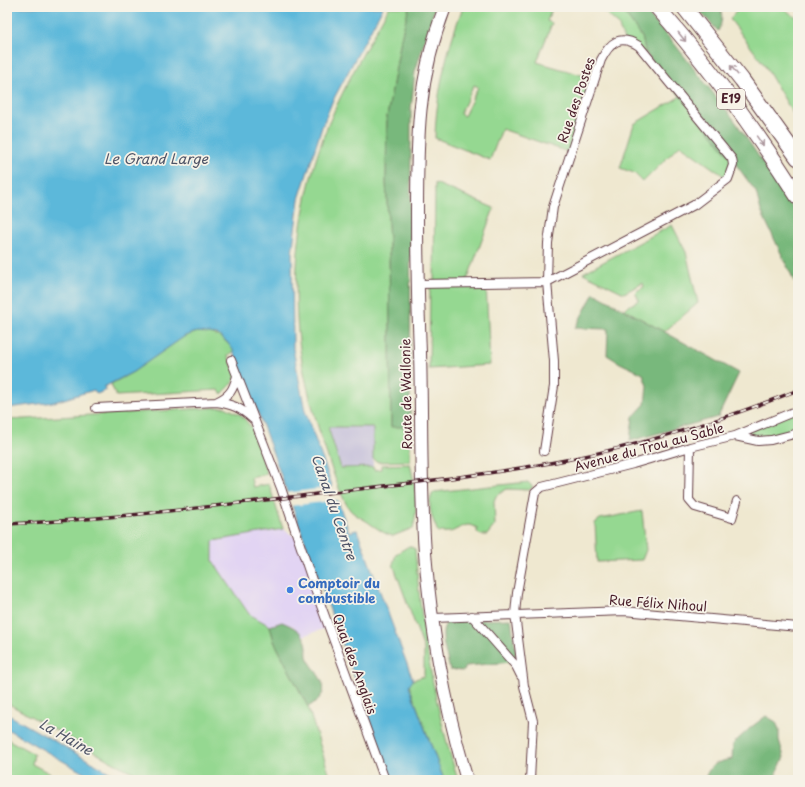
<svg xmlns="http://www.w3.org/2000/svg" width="805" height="787" font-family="'Playpen Sans',sans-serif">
<rect width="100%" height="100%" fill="#f7f3e8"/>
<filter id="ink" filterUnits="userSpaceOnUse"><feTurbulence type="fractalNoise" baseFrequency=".025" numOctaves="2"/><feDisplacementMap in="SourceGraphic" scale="8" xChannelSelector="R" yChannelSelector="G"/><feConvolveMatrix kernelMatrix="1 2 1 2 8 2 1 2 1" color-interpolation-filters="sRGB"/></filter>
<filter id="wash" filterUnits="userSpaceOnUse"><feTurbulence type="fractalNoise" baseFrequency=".012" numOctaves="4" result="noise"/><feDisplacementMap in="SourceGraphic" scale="16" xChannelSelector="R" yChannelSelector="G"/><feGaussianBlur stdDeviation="0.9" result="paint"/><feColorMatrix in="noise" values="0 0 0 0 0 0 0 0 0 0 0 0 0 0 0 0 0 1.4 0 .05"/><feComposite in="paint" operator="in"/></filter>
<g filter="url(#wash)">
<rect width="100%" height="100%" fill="#efe8d0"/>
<path fill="#e2d4f3" d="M283,529L298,539L329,627L303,636L293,626L282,622L270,626L249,614L213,561V541Z"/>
<path fill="#c5c0da" d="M328,427H373V467L340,468Z"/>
<path fill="#95d891" stroke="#707c5e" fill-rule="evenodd" d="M389,7H409L402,34L387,117L386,180L389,242L391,426L410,427V461L378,462L373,459V427H328L341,468L373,467L374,470L381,469V465L410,464C415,483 419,508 413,528L393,536C384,534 380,530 372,525C366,520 358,517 352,512C343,504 330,464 326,452C315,418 305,384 300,349C289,269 302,182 335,109C351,74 370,41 389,7Z
M463,7H553L547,21L552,23L537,62L595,79L571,153L502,129L490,160L435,138C436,94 447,49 463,7ZM474,85L478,87L464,116L460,114Z
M599,7H620L642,37L646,54L624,40L618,24Z
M740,7H782L798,19V122L765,66L730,19Z
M681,96L732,159L728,179L680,145L643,182L634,173L620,168L634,124Z
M435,183L494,208L466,283H486L490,365L429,369L430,284L434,283Z
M672,225L686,252L698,303L664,332L624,309L639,300L635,292L644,287L643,283L624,293L583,273Z
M198,332C215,332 224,337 234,351L228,356L237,376L229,387L222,394L218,390L116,396L111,384L133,372L185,336Z
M225,407L241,415L253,429L267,474L251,478L253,487L269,484L283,529L213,541V561L249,614L270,626L274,641L308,707L331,780H149L114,763L7,703V420Z
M798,410V433L771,440L735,436Z
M528,482L533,487L529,490L507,489L496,496L494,501L495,525L487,535H481L477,532V528C468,522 464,526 455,530C451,533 444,532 438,532C433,520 425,503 434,492Z
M642,511L646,550L642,560L597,562L595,523L600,519Z
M409,546L415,549C421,627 434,705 458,780H444L409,685L410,681L424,676V649L393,564L396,554Z
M7,739L34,754L32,764L62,780H7Z"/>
<path fill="#78b87b" stroke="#616c53" d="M409,7H435L415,72L411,109L410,427H391L389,242L386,180L387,117L402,34Z
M620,7H641L673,42L735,121L798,215V289L761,211L756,192L732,159L646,54L642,37Z
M696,7H720C723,16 722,23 718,31Z
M594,293L739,373L718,417L630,441L633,417L645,404L647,386L643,374L620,363L607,355L608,329L575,328Z
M511,619L516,654L512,662L466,666L464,671L450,670C447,656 437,631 448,621Z
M282,622C294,627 306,633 307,647C307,651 306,656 308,659C320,680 336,690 308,707L274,641L270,626Z
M766,716L776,722L779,730V740L784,757L776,775L770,780H705C709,764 717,762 732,759L733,744L750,728Z"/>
<path fill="#5cb8da" stroke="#536c82" d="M7,7H383L332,102L322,127L299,199L292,254L293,349L305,411L349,532L357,530L413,680L409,686L444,780H392L263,426L233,350L227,342L217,334L197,332L185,336L133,372L104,387L106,390L97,394L94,390L54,402L7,408Z
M7,714L123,780H96L7,729Z"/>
<path fill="#efe8d0" d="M335,487L339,500L290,506L285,493Z"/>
</g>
<g filter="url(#ink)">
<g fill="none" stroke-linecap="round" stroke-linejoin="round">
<g stroke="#633d44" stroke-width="10">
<path id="street" d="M417,284L547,282L694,205L728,179L733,165L732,159L639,46C620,34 610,42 601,60L553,207L548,243L547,282L554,361V386L544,451
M231,360L281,488L316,592L385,780
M216,402C230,396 233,390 237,376
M96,408L216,402C232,404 241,408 253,419
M735,436L798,410
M690,447L689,500L695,507L732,518L737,501
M472,616L516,666L521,676
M433,618L624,611L798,627
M530,780L533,721L524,686L515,614L517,593L535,493L542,487L633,464L690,447L735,436L758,441L771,440L798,433"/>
</g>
<g stroke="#633d44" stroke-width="14">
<path id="secondary" d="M445,7C417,79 417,139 417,215C417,261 418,307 420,353C422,419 420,486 425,553C431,629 445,706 467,780"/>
</g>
<g stroke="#633d44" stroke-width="17">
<path id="highway" d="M657,7C709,66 756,131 798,197
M684,7L742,80L798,158"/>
</g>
<use href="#street" stroke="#fff" stroke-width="8"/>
<use href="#secondary" stroke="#fff" stroke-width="12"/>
<use href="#highway" stroke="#fff" stroke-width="15"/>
<g stroke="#4a1f2b" stroke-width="3.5">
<path id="rail" d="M7,524C105,520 203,507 301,496C390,485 478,477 566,460C645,444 723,420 798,390"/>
</g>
<use href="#rail" stroke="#f7f3e8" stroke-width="2" stroke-dasharray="6" stroke-linecap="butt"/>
</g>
<defs><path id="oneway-shaft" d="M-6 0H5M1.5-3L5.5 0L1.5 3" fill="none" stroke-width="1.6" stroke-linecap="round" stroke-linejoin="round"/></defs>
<g stroke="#ae9aa0">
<use href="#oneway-shaft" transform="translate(682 37) rotate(51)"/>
<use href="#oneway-shaft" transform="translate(734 70) rotate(-129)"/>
<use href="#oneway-shaft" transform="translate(760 141) rotate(55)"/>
</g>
</g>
<circle fill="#3f7fe0" stroke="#f7f3e8" stroke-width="1.5" cx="290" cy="590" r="4"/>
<g text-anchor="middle" stroke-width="3.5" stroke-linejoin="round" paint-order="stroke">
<rect fill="#f7f3e8" stroke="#7e5f64" stroke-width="1" x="717" y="89" width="28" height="20" rx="3"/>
<g font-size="12" font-weight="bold" fill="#4a1f2b">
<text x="731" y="103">E19</text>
</g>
<g font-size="13" fill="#4a1f2b" stroke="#f7f3e8">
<text transform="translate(576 100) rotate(-71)" y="5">Rue des Postes</text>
<text transform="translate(406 394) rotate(-91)" y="5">Route de Wallonie</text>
<text transform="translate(649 447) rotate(-15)" y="5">Avenue du Trou au Sable</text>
<text transform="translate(658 603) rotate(4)" y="5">Rue Félix Nihoul</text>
<text transform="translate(355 664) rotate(70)" y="5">Quai des Anglais</text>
</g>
<g font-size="13" font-weight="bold" fill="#366cbe" stroke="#f7f3e8" text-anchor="start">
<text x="298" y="588">Comptoir du<tspan x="298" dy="15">combustible</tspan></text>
</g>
<g font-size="14" font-style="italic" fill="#505568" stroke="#f7f3e8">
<text x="156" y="164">Le Grand Large</text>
<text transform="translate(334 507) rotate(71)" y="5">Canal du Centre</text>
<text transform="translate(66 737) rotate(30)" y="5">La Haine</text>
</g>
</g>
<rect width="805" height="787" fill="none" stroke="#f7f3e8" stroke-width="24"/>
</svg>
